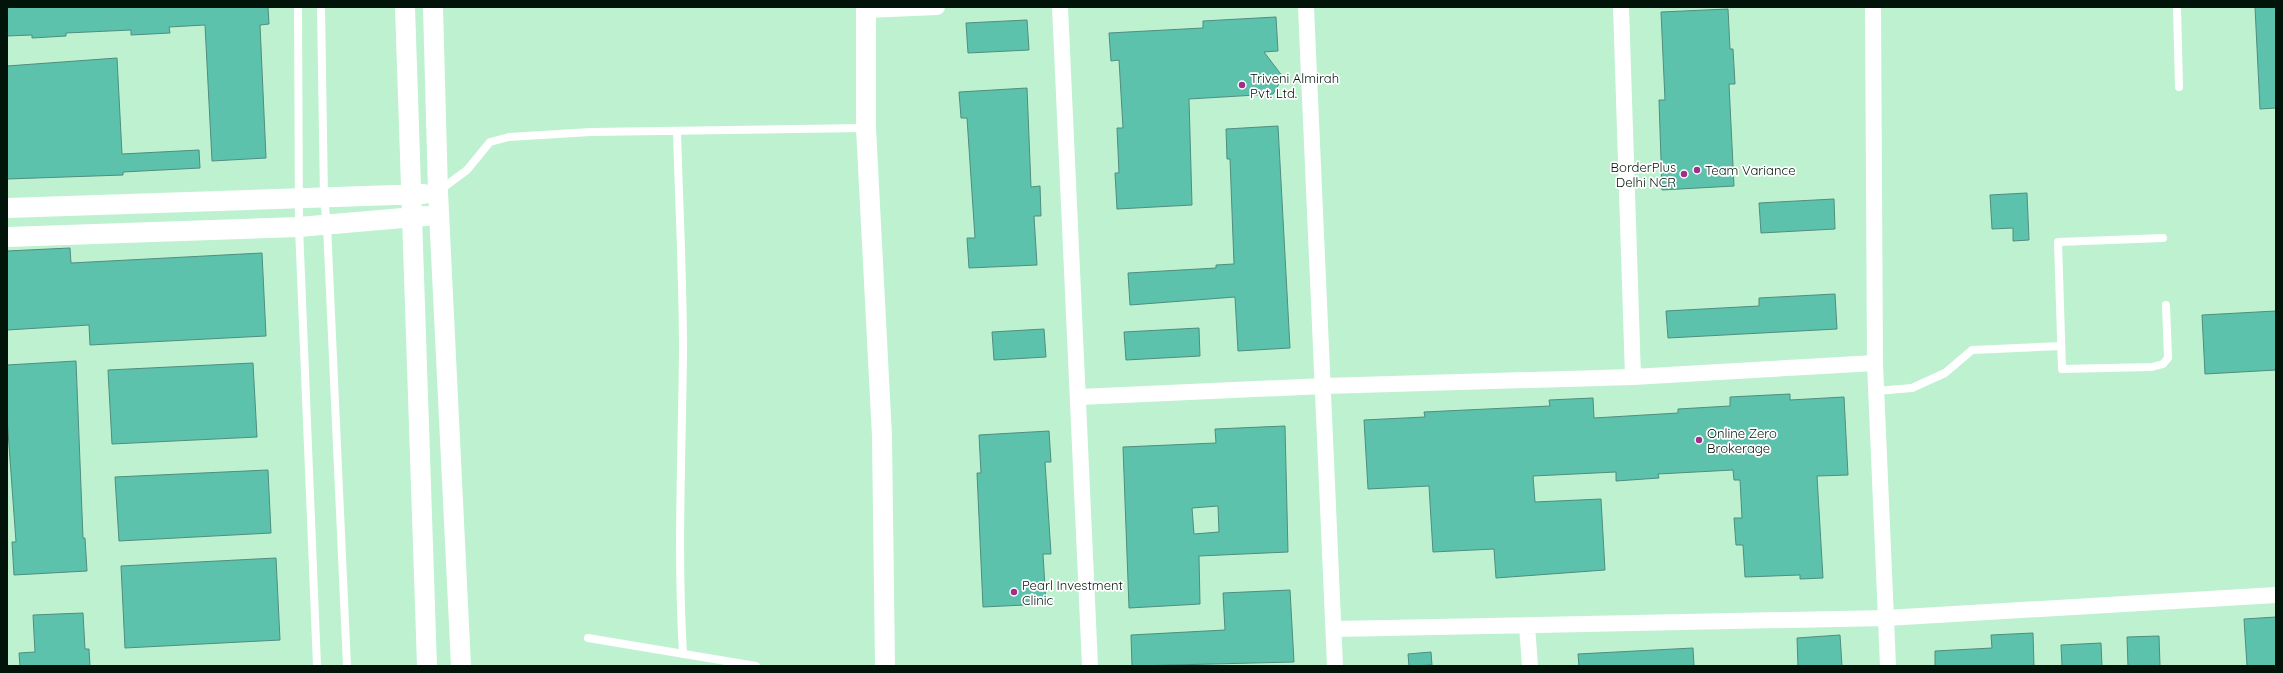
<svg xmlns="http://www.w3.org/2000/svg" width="2283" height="673" font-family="Quicksand,sans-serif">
<rect width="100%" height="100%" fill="#bdf1d0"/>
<path fill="#5cc2ab" stroke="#4f8e7f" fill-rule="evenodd" d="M7,7H268L269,24L260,25L266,158L212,161L205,25L169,27L170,33L131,35V30L66,33V36L32,38V35L7,36Z
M2255,7H2276V108L2260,109Z
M1728,9L1730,49H1733L1735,84H1729L1734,186L1662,190L1659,100H1665L1661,12Z
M1276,17L1278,51L1264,52L1283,77L1273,94L1189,99L1192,205L1117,209L1115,173H1119L1117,128H1123L1119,60L1111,61L1109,33L1203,28V21Z
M1027,20L1029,50L968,53L966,23Z
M117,58L122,154L199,150L200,168L123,172V175L7,179V66Z
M1027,88L1031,187L1040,186L1041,216H1034L1037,265L969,268L967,238H975L967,118H961L959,92Z
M1278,126L1290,348L1238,351L1235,297L1130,305L1128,273L1216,268V265L1234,264L1230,159H1227L1226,129Z
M2027,193L2029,240L2013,241V228L1992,229L1990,195Z
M1834,199L1835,229L1761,233L1759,203Z
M70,248L71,263L262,253L266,336L90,345L89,325L7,330V251Z
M1835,294L1837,329L1668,338L1666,311L1759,306V298Z
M2276,311V370L2205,374L2202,315Z
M1199,328L1200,356L1126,360L1124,332Z
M1044,329L1046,357L994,360L992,332Z
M76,361L83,538H85L87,571L14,575L12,542H16L7,418V365Z
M253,363L257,437L112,444L108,370Z
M1790,394V400L1844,397L1848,475L1817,476L1823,578L1800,579V575L1745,577L1743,545H1736L1734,518H1742L1740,480H1734L1733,470L1658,474L1659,478L1616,481V472L1533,476L1535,502L1601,499L1605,570L1496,578L1494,549L1433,552L1429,486L1368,489L1364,420L1425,417L1424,412L1550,406L1549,400L1593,398L1594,418L1678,413V409L1730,406V397Z
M1285,426L1288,552L1199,556L1200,604L1129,608L1123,447L1216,443L1215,429ZM1218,506L1219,532L1194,534L1192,508Z
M1049,431L1051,462H1045L1051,554H1043L1046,604L983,607L977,473H981L979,435Z
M268,470L271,533L119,541L115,477Z
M276,558L280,640L125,648L121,566Z
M1290,590L1294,662L1132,666L1131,635L1225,630L1223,593Z
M83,613L85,649H89L90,666H20L19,653L35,652L33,615Z
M2276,617V666H2247L2244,619Z
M2033,633L2034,666H1935V651L1992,648L1991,635Z
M1840,635L1842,666H1798L1797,638Z
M2159,636L2160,666H2128L2127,637Z
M2101,643L2102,666H2062L2061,645Z
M1693,648L1694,666H1579L1578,654Z
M1431,652L1432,665L1409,666L1408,654Z"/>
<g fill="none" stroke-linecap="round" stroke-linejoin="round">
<path stroke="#fff" stroke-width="8" d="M298,7L299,227L317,666
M321,7L324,198L327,226L347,666
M2177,7L2179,87
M677,131C679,204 683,278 683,352C682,452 677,553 683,654
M440,190L467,170L490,142L509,137L591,132L865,128
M2163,238L2058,242L2062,369L2152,367L2163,364L2168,358L2166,305
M1876,391L1912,388L1945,373L1972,350L2061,346
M588,638L756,666"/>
<path stroke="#fff" stroke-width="16" d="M1060,7L1090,666
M1306,7L1335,666
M1621,7L1633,377
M1873,7L1875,363L1888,666
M866,10L937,7
M1079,397L1324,386L1633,377L1875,363
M1527,626L1530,666
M1334,629L1886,618L2276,595"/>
<path stroke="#fff" stroke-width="20" d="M405,7L427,666
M433,7L438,192L461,666
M866,7V128L882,436L885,666
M7,208L424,194
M7,237L299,227L426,216"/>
</g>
<g fill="#a12f8a" stroke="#fff" stroke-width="1.5">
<circle cx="1242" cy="85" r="4"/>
<circle cx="1697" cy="170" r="4"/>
<circle cx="1684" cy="174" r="4"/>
<circle cx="1699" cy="440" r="4"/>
<circle cx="1014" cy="592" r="4"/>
</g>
<g text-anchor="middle" stroke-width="3.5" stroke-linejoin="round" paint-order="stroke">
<g font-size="13" fill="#02140a" stroke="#fff" text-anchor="start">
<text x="1250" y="83">Triveni Almirah<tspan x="1250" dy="15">Pvt. Ltd.</tspan></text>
<text x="1676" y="172" text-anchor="end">BorderPlus<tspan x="1676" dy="15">Delhi NCR</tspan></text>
<text x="1705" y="175">Team Variance</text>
<text x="1707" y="438">Online Zero<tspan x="1707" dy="15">Brokerage</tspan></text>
<text x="1022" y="590">Pearl Investment<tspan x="1022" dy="15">Clinic</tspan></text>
</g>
</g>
<rect width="2283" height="673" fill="none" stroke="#02140a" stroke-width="16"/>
</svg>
